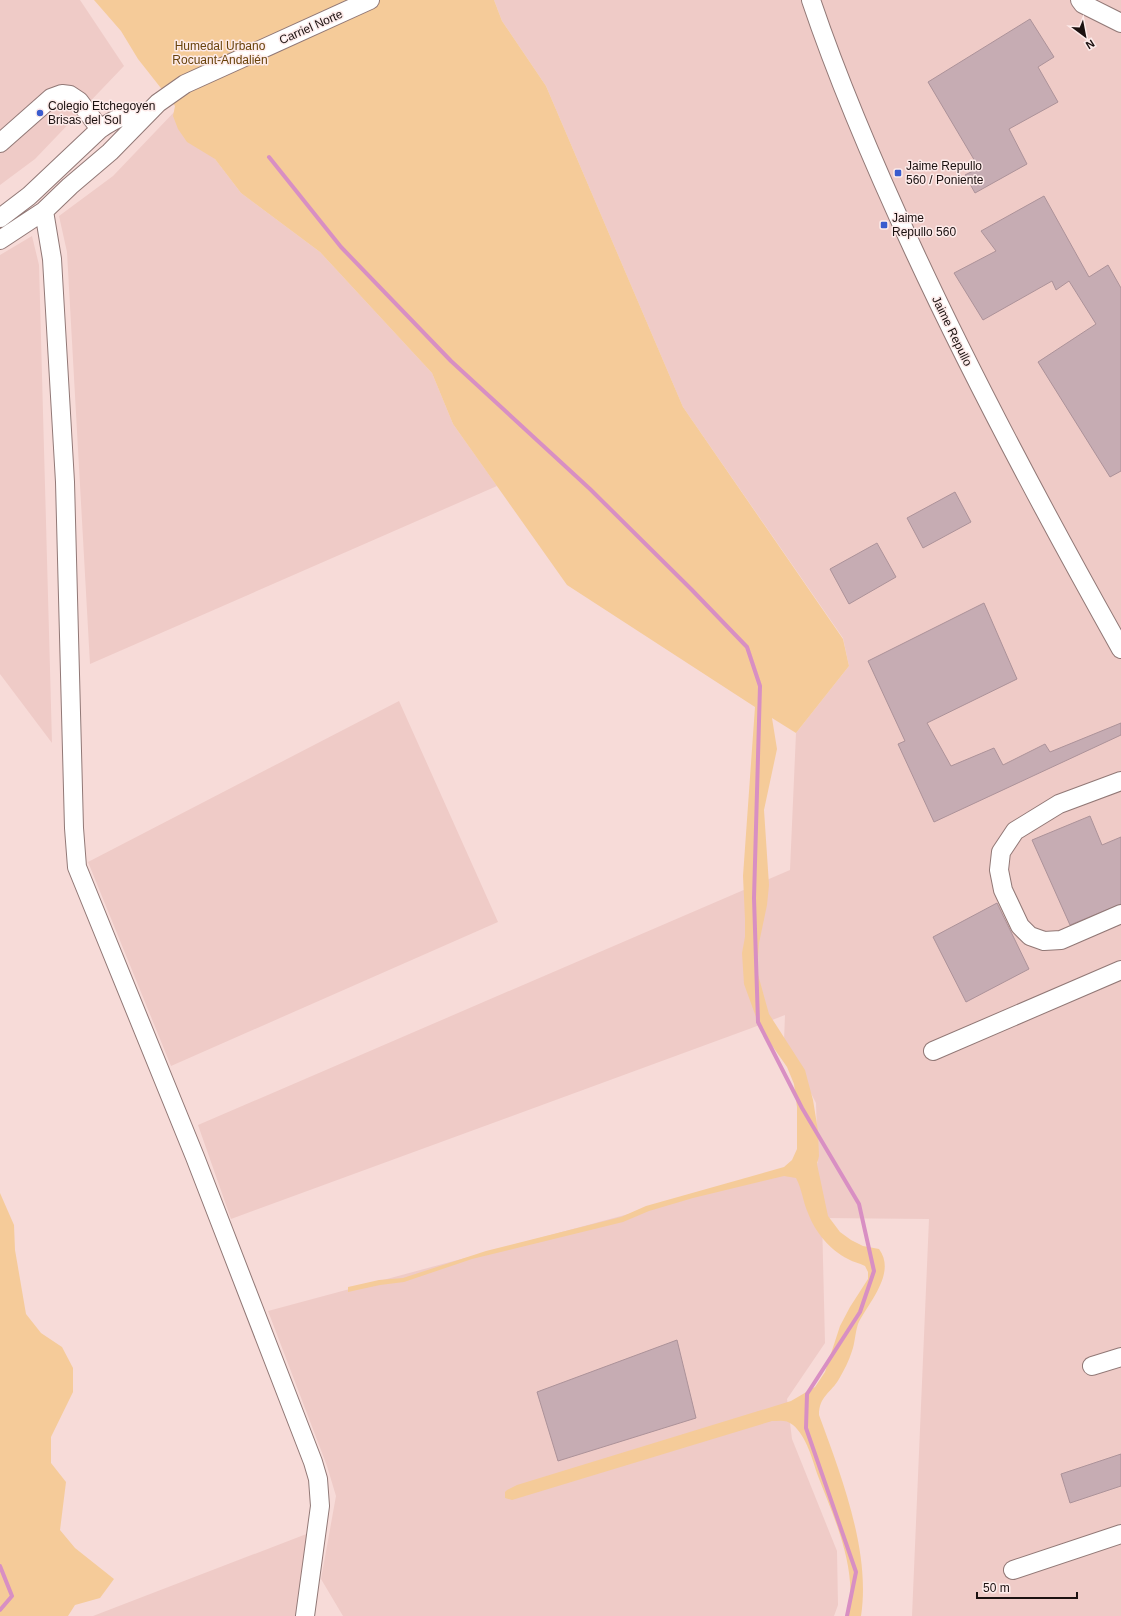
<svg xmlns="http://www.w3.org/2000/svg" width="1121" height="1616" font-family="Arial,sans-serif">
<rect width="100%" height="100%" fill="#f7dbd8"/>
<path fill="#efcbc7" d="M0,0H80L124,66L35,159L0,185Z
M494,0H1121V1616H912L929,1219L822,1218L825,1343L787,1399L792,1439L837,1551L838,1605L834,1616H343L321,1579L336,1496L327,1466L268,1311L818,1163L816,1103L784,1041L785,1015L749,1029L231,1219L198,1125L790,870L796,733L849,666L843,638L683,407L546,86L502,21Z
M177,109L241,193L320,252L432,373L453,424L497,486L90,664L67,252L59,216L113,176Z
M32,236L39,265L52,743L0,674V255Z
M399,701L498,922L171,1066L88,862Z
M309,1533L296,1616H93Z"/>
<path fill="#f5cb99" d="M94,0H494L502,21L546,86L683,407L843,639L849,666L796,733L772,718L777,749L764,810L769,885L767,905L759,943L757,971L769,1014L805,1070L813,1100L818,1131L819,1156L817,1164L828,1216L840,1232L851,1240L863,1246L879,1249C897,1273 868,1303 858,1324C855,1333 855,1343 852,1351C849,1361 844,1370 839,1379C831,1393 819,1396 819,1415C841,1475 871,1552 861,1616H848C858,1569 835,1520 818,1476C812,1459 807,1437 793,1425C786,1419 780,1421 772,1421L512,1500L505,1498V1492L507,1490L517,1485L791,1401L815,1387L825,1372L840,1326L850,1307L868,1279V1272L865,1266C859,1263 853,1262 848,1259C830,1250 815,1232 808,1213C803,1202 802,1189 796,1178L784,1176L693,1198L649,1211L623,1222L472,1259L404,1282L380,1285L348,1292V1287L379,1280L403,1278L486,1251L621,1217L646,1206L784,1167L792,1160L797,1149V1107L794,1084L787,1067L764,1034L756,1017L744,984L742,953L745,937V919L743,876L755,707L567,585L453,424L432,373L320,252L241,193L215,159L187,142L178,129L173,116L175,106L138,59L121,31Z
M0,1193L14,1225L15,1250L26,1314L41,1333L62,1347L73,1368V1392L51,1437V1463L66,1482L60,1530L75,1548L114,1579L100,1598L75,1605L68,1616H0Z"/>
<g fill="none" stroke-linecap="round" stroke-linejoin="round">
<path stroke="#d88fc3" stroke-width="4" d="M269,157L341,247L451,361L590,489L691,589L747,647L760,686L754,898L758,1022L802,1108L859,1204L874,1271L860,1312L807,1394L806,1428L856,1572L847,1616
M0,1566L12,1596L0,1610"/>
</g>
<path fill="#c6acb3" stroke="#ac9299" d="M1030,19L1054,57L1038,67L1058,102L1009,129L1027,164L975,193L965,175L979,168L928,82Z
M1044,196L1089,277L1108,265L1121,288V471L1110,477L1038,362L1096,324L1069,281L1056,290L1052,281L983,320L954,273L996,251L981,231Z
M955,492L971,522L923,548L907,518Z
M877,543L896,577L849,604L830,569Z
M984,603L1017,679L927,723L951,766L994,748L1003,765L1045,744L1050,752L1121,723V735L934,822L898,744L905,741L868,661Z
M1090,816L1102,845L1121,837V904L1070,925L1032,840Z
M997,903L1029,969L966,1002L933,937Z
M677,1340L696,1418L558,1461L537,1392Z
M1121,1454V1486L1070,1503L1061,1474Z"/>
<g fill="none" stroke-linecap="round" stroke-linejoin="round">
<g stroke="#917876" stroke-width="20">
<path id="minor" d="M811,0C840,86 876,169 914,251C977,387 1048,519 1121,649
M1080,0L1083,4L1121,23
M0,143L51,98L62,94L70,95L79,101L100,129
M44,211L52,259L65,482L74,828L77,867L195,1157L313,1462L318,1479L320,1506L305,1616
M0,218L29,196L100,129C116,118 129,112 148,112
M0,240L44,211L70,186L110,152L158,103L185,84L370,0
M1121,781L1059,804L1015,831L1001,852L999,870L1003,890L1020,926L1030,936L1044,941L1061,940L1121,914
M933,1051L1121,970
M1092,1366L1121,1357
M1013,1570L1121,1534"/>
</g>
<use href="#minor" stroke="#fff" stroke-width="18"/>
</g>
<g fill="#3a5cce" stroke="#fdebea" stroke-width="1.5">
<circle cx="40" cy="113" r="4"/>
<rect x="894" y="169" width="8" height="8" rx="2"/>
<rect x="880" y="221" width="8" height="8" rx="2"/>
</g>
<g text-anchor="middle" stroke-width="3" stroke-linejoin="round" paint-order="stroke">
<g font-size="12" fill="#1b1110" stroke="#fdebea">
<text transform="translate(311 27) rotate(-24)" y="4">Carriel Norte</text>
<text transform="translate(952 331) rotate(64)" y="4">Jaime Repullo</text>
</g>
<g font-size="12" fill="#69430b" stroke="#fdebea">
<text x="220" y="50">Humedal Urbano<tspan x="220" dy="14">Rocuant-Andalién</tspan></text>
</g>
<g font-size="12" fill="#1b1110" stroke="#fdebea" text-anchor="start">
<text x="48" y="110">Colegio Etchegoyen<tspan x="48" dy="14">Brisas del Sol</tspan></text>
<text x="906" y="170">Jaime Repullo<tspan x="906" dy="14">560 / Poniente</tspan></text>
<text x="892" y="222">Jaime<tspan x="892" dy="14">Repullo 560</tspan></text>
</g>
</g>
<g transform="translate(1085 36) rotate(148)" stroke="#fdebea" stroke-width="3" paint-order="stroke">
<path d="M0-3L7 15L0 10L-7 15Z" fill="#1b1110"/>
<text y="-6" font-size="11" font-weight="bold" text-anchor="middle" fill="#1b1110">N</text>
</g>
<path d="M977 1592v6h100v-6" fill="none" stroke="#1b1110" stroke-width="2"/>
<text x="983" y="1592" font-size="12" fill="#1b1110" stroke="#fdebea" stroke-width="3" paint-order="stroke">50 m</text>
</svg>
